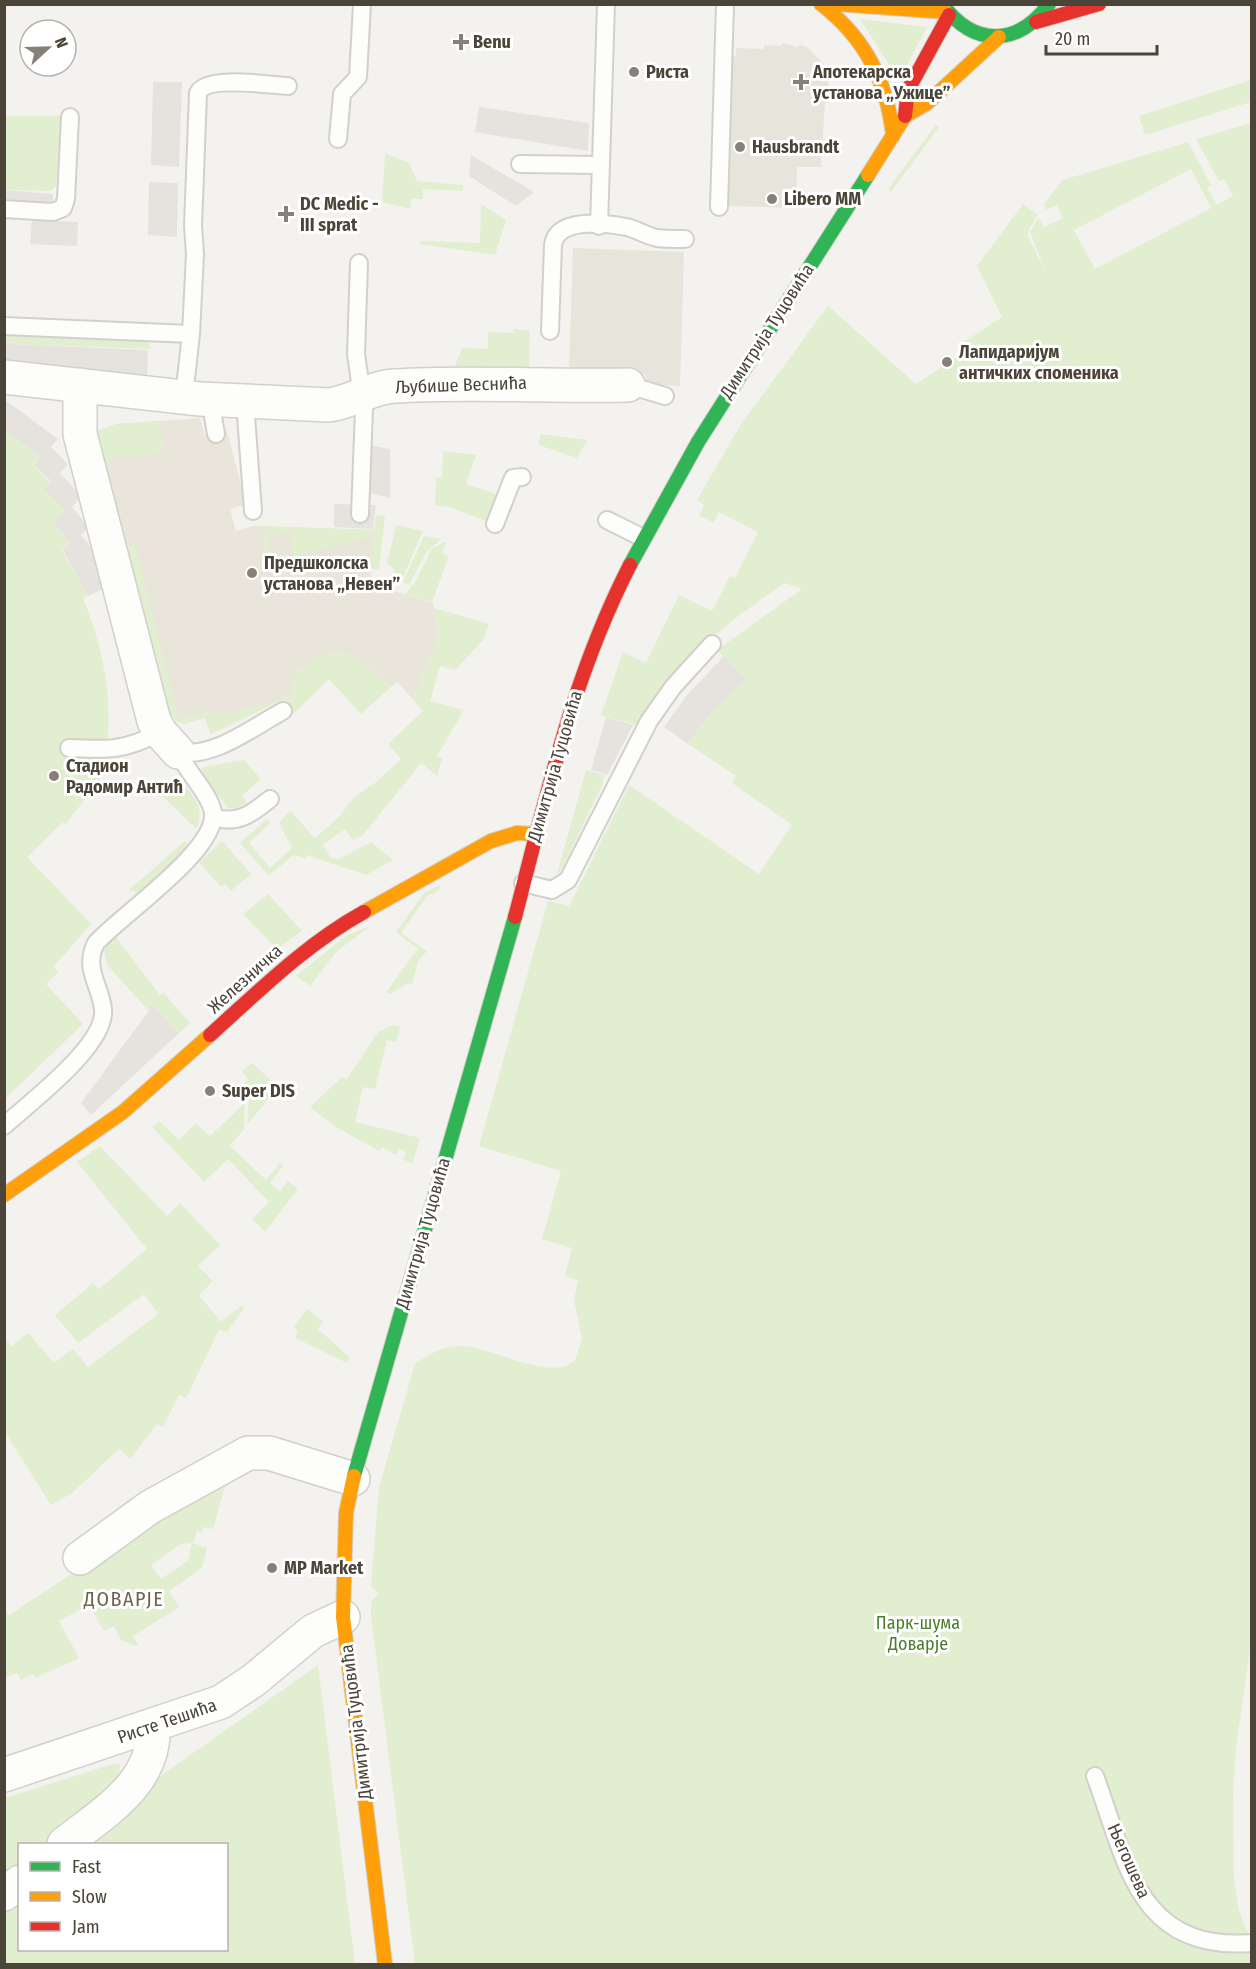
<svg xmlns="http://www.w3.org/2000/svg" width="1256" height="1969" font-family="'Fira Sans Condensed',sans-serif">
<rect width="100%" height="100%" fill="#f4f2ee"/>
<path fill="#e7e4dc" d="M782,43L798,47L799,44L808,48L824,64L830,90L828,92L829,103H825L821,167H797L796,208L728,206L732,56H736V48L764,49V45L781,46Z
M573,248L684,252L680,386L645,384V375L569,372Z"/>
<path fill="#eae5da" d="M200,418L205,436L227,431L246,504L230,509L236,531L254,526L374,530L369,568L375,585L433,603L438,638L413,699L397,682L391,687L349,654L323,655L298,670L293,680L290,696L211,734L205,718L183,724L175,720L169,712L96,431L117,424Z"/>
<path fill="#e1eecf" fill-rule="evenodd" d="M860,19L927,27L899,80Z
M1251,80V102L1145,135L1139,116Z
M4,116H61L56,186L51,191L5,190Z
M1251,123L1252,1635L1236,1749L1233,1792L1234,1881L1239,1911L1251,1941V1964H415L371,1616V1602L378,1594L371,1586L379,1487L415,1364C428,1355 441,1347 458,1346C489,1344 551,1384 575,1360L582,1338L574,1300L578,1280L565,1276L572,1248L542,1239L561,1171L479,1146L548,901L569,906L629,785L759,874L792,825L732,783L736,776L688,744L710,714L744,678L717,650L802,589L785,583C724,624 676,662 636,725L601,715L623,652L646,663L679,595L712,611L730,576L735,578L758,532L719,512L713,523L699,515L704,506L697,500L741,424L828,306L916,384L968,350L964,342L1002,317L977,266L1023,204L1038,215L1029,229L1028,236L1046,273L1030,232L1038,218L1044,227L1063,218L1057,205L1046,210L1044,204L1063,180L1188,142L1211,185L1207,188L1217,205L1233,196L1224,179L1219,181L1196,139ZM1191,169L1211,208L1095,269L1074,230Z
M936,125L939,127L891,192L888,189Z
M385,153L409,163L417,181L463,185V191L423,189V199H411L410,209L382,202Z
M481,204L506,220L495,255L420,244L421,241L480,243Z
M514,329L530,331L529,370L454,368L462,348L488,349V332L514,333Z
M5,334L147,341L152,349L8,344L5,347Z
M159,421L164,452L129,459L128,455L104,461L96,431L117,424Z
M5,430L40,457L33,465L50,482L44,488L66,511L54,522L70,543L62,550L88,596L83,598C105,653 113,699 106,758L112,763L66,824L63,822L27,857L91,924L54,966L58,972L46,984L83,1024L5,1099Z
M540,434L587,440L577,458L539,445Z
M443,451L476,455L466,484L499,495L489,522L452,508L435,505L436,478L442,477Z
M376,515L385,516L379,570L369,568L373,536L292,556L293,532L270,536L268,561L263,562L264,526L374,530Z
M396,525L423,531L401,582L391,566L387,564Z
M424,536L442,539L427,551L409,585L403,582Z
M447,541L442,553L449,556L432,602L405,594L415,582L432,548Z
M135,544L179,719L218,709L220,715L284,699L290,696C292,686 292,676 299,669C310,657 335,648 351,655C366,662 379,676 391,687L361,714L329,679L287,720L278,702L211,734L205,718L183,724L175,720L169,712L126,547Z
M434,608L489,624L484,639L455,670L440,666L430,701L464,710L437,756L442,759L437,776L421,763L363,835L353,840L345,829L323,845L331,858L339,859L371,842L393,860L366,875L307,855L305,858L293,855L269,876L240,843L267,819L270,823L249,843L270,868L292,848L279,823L290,811L315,838L340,816L353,798L375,783L401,759L388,744L423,711L413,699L438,638Z
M244,760L261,779L242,796L247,803L235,809L228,808L199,770L207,766Z
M586,770L604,775L603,783L566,861L556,877Z
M179,777C191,794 207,808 196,829L159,793Z
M185,841L190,847L139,893L129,890Z
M222,841L251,874L231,891L225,884L221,887L199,862Z
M441,884L439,890L427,896L401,933L427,951L418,961L412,984L408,983L390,994L386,992L418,949L396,932L424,893Z
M268,894L302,931L277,949L243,914Z
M371,926L337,951L310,986L296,976L347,935Z
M115,936L160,995L163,992L190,1023L178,1034L153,1006L149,1011L107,965L104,949Z
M393,1025L400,1027L396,1042L387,1040L375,1089L363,1087L355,1122L420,1138L412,1164L403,1159L406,1152L400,1149L396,1155L382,1147L379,1151L336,1127L310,1107L342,1077L347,1079L378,1032Z
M252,1063L278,1087L247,1125L249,1098L239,1088L248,1079L242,1071Z
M245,1103L244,1129L230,1146L266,1180L280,1163L283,1166L270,1183L280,1191L288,1181L298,1189L265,1232L252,1219L269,1202L228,1159L204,1182L152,1127L159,1121L179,1140L196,1123L210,1136Z
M100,1146L167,1216L180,1203L220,1245L198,1266L213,1281L199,1295L221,1322L242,1305L244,1308L227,1332L219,1330L186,1398L179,1395L163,1427L157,1424L130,1459L119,1449L72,1493L51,1505L5,1432L4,1338L12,1346L28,1333L54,1363L73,1349L88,1367L158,1314L144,1294L78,1343L55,1315L93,1283L99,1289L147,1249L77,1162Z
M307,1309L323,1321L318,1329L349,1357L347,1363L295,1338L298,1330L294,1327Z
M230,1469L213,1529L203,1527L202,1532L197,1531L193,1543L207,1548L202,1568L169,1591L179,1607L133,1636L138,1644L135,1646L121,1640L114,1626L104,1631L89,1605L59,1621L79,1658L35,1678L33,1674L21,1680L17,1673L5,1678L4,1609L9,1615ZM192,1543L188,1561L161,1579L151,1565L181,1544Z
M318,1665L355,1964H5L4,1909L19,1895L20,1950H226V1844H80L162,1775Z
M120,1764L119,1781L48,1844H20L19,1868L5,1881V1798L110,1765Z"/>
<path fill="#e6e3df" d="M153,82H182L179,167L151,165Z
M479,107L589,123L588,151L475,132Z
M471,155L534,192L516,206L469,176Z
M149,182L178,183L177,237L148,235Z
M5,190L53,194V202L5,199Z
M32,220L78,222L77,246L30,244Z
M8,344L148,350L147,375L5,362V347Z
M5,400L58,439L51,447L68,464L60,473L82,497L72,507L89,528L81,535L92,549L109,586L88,596L63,550L70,543L54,522L66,511L44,489L51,481L34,465L40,457L5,430Z
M369,445L390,449V498L369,493Z
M334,504L376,505L373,529L334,527Z
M724,656L745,678L710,714L688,744L664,727L687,695Z
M606,717L633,725L607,775L591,770Z
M153,1005L178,1034L91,1115L81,1103Z"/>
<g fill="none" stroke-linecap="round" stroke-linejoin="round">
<g stroke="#d2d0cb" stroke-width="20">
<path id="lane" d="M338,139L342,94L358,77L362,4
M520,164L600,165
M719,207L725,4
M4,209L53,212L63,208L66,199L70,117
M599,226L606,4
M359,263L356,354L364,410L360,514
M4,326L191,334
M550,331L553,245C557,217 605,223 626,227C637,229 646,236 657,238C666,239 676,239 685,239
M628,385L665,396
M184,396L191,334L195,254L193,226L198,93C206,75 269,85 288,86
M210,399L216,434
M245,402L253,511
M607,520L643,538
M495,524L513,478L522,477
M69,748C107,750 125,751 160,732
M178,752C213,759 253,727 283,711
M213,817C238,825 251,814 270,799
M523,883L552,890L568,880L649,721L673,687L712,644
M4,1126C30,1102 107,1045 103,1009C100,984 83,968 96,943C122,914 218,850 213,812C210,794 186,771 178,752
M1095,1776C1127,1862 1137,1952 1252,1943"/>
</g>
<g stroke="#d2d0cb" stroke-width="36">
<path id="street" d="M4,377L200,399L329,405C352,402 372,387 394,386C472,381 550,387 628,385
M80,385V434L154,721L160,732L178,752
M80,1558L150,1507L248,1453H269L353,1479
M4,1775L221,1702L254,1680L313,1631L343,1617
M64,1844C103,1813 156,1783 153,1727
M4,1894L20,1882"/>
</g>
<g stroke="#d3cfc5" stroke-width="16">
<path id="fast" d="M942,4C974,47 1017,47 1049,4
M630,565L698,442L868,175
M354,1476L515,917"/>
</g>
<g stroke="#d3cfc5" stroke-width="16">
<path id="slow" d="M821,4C865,38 887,81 893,136
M835,4L946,12
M868,175L905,116L926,104L999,37
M364,912L491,841L517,833L535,834
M4,1195L123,1112L210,1035
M354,1476L346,1513L343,1617L385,1964"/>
</g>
<g stroke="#d3cfc5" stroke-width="16">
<path id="jam" d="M1036,22L1099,4
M905,116L908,90L949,15
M515,917C547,795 572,678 630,565
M210,1035C259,991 306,944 364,912"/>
</g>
<use href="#lane" stroke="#fdfdfc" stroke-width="16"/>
<use href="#street" stroke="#fdfdfc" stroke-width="33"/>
<use href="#fast" stroke="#30b455" stroke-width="14"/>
<use href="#slow" stroke="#ff9f0a" stroke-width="14"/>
<use href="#jam" stroke="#e5322d" stroke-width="14"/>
</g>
<g fill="#868178" stroke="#fff" stroke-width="2">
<path d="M458 33h6v6h6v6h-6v6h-6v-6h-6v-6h6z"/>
<circle cx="634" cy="72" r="6"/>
<path d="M798 73h6v6h6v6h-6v6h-6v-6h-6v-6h6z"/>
<circle cx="740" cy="147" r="6"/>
<circle cx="772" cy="199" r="6"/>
<path d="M283 205h6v6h6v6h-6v6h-6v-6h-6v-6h6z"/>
<circle cx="947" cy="362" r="6"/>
<circle cx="252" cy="573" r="6"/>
<circle cx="54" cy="776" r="6"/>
<circle cx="210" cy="1091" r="6"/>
<circle cx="272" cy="1568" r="6"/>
</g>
<g text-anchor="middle" stroke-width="6" stroke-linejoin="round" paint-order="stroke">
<g font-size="18" font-weight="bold" fill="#4b4439" stroke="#fff" text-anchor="start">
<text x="473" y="48">Benu</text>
<text x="646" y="78">Риста</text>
<text x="813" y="78">Апотекарска<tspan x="813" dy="21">установа „Ужице”</tspan></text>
<text x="752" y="153">Hausbrandt</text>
<text x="784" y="205">Libero MM</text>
<text x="300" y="210">DC Medic -<tspan x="300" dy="21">III sprat</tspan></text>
<text x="959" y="358">Лапидаријум<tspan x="959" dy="21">античких споменика</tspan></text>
<text x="264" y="569">Предшколска<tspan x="264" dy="21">установа „Невен”</tspan></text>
<text x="66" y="772">Стадион<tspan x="66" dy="21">Радомир Антић</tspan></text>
<text x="222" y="1097">Super DIS</text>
<text x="284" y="1574">MP Market</text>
</g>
<g font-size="18" fill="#4b4439" stroke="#fff">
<text transform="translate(767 331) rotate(-57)" y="6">Димитрија Туцовића</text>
<text transform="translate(461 385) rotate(-2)" y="6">Љубише Веснића</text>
<text transform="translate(555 766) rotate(-74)" y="6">Димитрија Туцовића</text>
<text transform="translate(245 979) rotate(-42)" y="6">Железничка</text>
<text transform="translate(423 1233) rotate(-74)" y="6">Димитрија Туцовића</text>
<text transform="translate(167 1721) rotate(-19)" y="6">Ристе Тешића</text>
<text transform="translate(356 1722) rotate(-97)" y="6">Димитрија Туцовића</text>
<text transform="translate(1129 1861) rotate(66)" y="6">Његошева</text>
</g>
<g font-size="18" fill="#4a7f2a" stroke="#fff">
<text x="918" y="1629">Парк-шума<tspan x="918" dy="21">Доварје</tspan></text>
</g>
<g font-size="20" letter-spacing="1.5" fill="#6e6250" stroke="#fff">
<text x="124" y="1606">ДОВАРЈЕ</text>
</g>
</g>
<rect width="1256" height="1969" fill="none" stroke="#4b4439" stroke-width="12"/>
<rect x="18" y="1843" width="210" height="108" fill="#ffffff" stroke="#b7b4b0" stroke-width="1.5"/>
<rect x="30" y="1862" width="30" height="9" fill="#30b455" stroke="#b7b4b0" stroke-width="1.5"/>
<text x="72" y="1873" font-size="18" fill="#4b4439">Fast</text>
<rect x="30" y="1892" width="30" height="9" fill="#ff9f0a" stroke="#b7b4b0" stroke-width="1.5"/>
<text x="72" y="1903" font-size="18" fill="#4b4439">Slow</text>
<rect x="30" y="1922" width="30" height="9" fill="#e5322d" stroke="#b7b4b0" stroke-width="1.5"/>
<text x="72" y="1933" font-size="18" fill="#4b4439">Jam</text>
<g transform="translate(48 48) rotate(68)"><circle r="28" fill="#ffffff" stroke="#b7b4b0" stroke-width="1.5"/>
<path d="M0-4.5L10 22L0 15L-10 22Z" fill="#868178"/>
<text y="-9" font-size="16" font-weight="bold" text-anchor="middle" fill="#4b4439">N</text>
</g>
<path d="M1046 45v9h111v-9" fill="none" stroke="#4b4439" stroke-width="3"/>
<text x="1055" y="45" font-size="18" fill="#4b4439" stroke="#ffffff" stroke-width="4.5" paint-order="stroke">20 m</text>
</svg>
